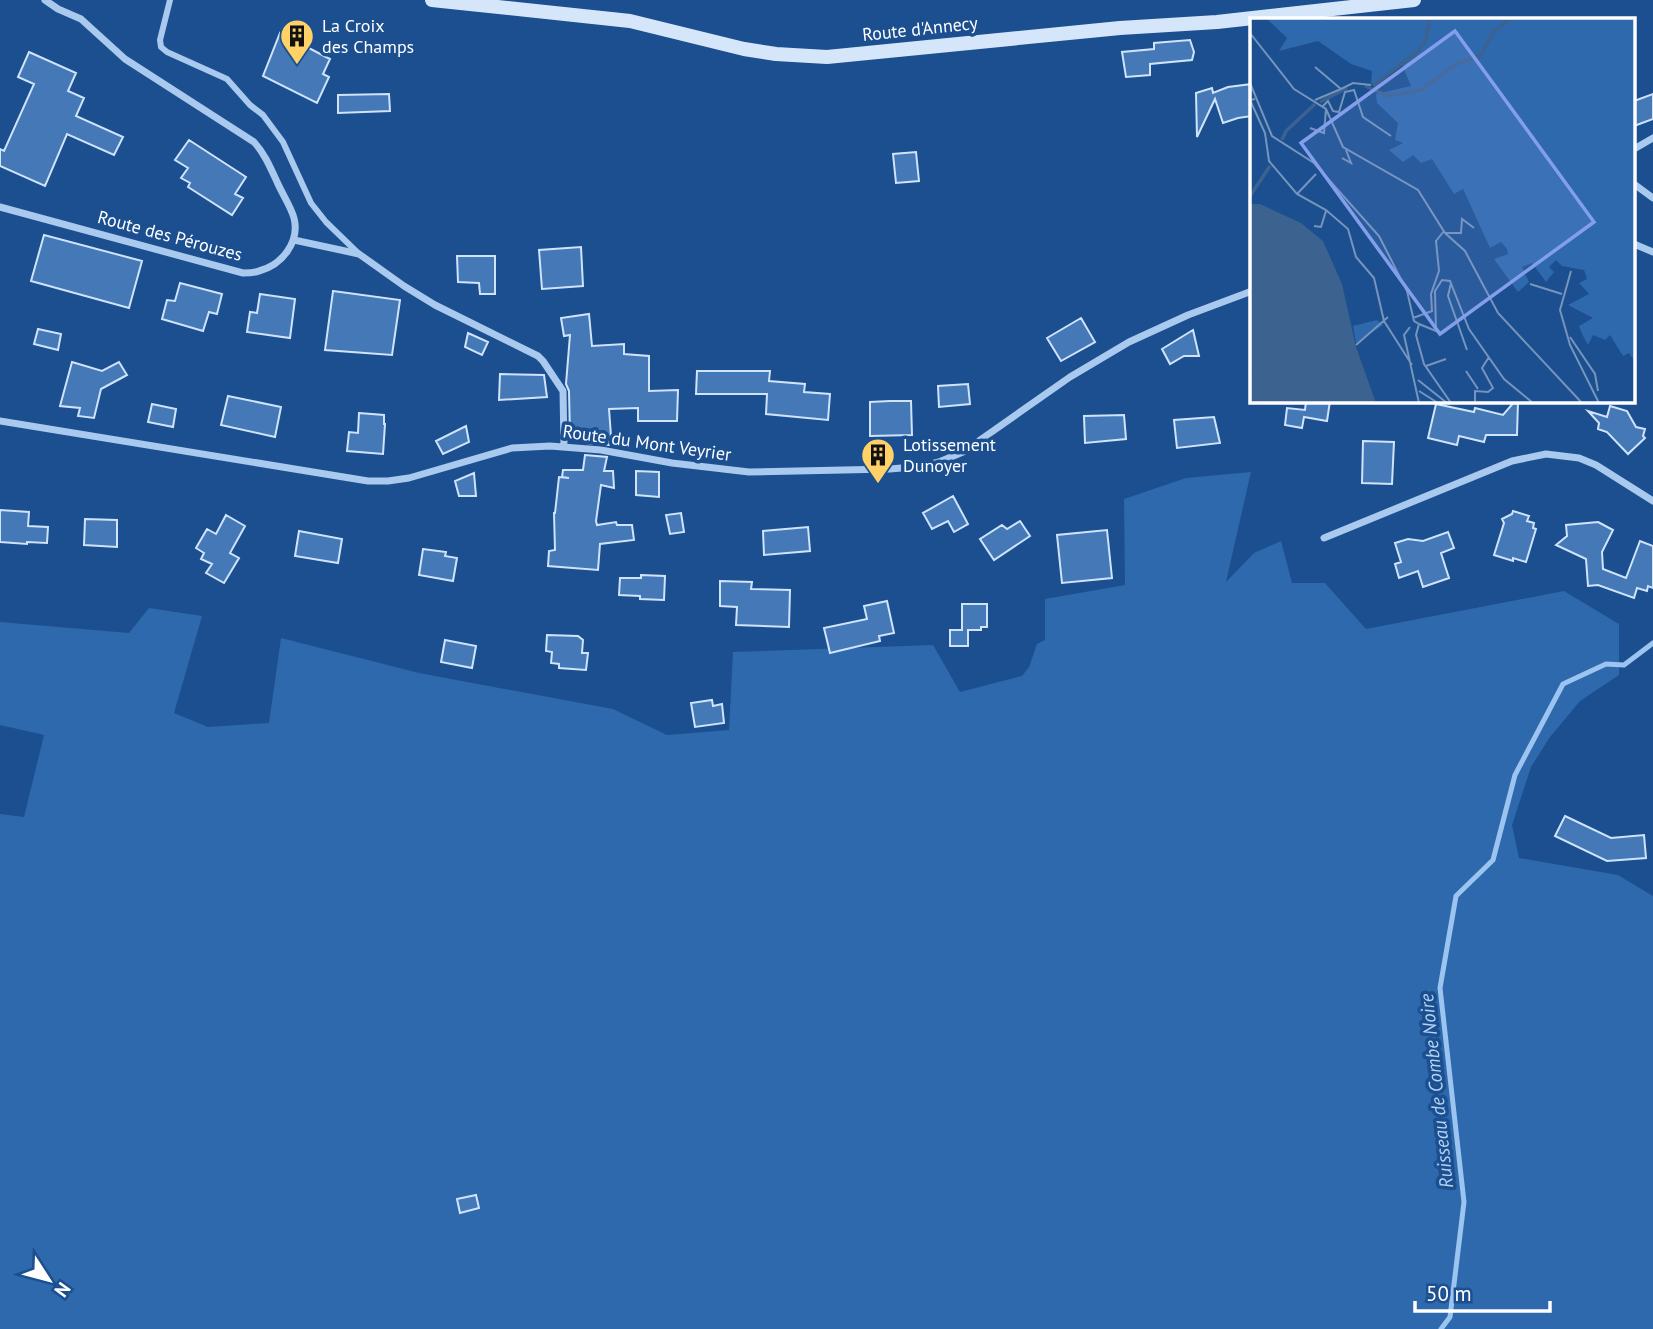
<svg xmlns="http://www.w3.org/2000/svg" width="1653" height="1329" font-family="'PT Sans',sans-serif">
<rect width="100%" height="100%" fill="#1b4f8f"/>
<path fill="#2e69ad" d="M1251,472L1226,582L1254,553L1281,541L1292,583H1325L1366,629L1564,591L1619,624V675L1580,701L1550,737L1531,767L1512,825L1519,858L1618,875L1653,896V1329H0V814L24,817L44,735L0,725V622L129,633L149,608L202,616L174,713L208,727L269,723L281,638L419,673L613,709L667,735L729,730L733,652L933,645L960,692L1022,676L1029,667L1037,644L1045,640V599L1125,585L1124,499L1186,478Z"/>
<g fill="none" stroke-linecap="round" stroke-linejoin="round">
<path stroke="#9cc4f0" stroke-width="5" d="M1441,1329L1450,1317L1464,1202L1440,988L1456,896L1493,860L1515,775L1563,684L1606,664L1624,665L1653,643"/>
</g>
<path fill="#4478b7" stroke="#cfe3fa" stroke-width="2" d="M280,33L330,59L323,74L329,77L317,103L263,76Z
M1190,40L1194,52L1192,60L1150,64V75L1126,77L1122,52L1154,49V43Z
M29,52L76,73L68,91L84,98L76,116L123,137L114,155L67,134L45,186L0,166V149L4,151L34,84L18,77Z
M1252,84V116L1238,118L1223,123L1215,99L1197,137L1196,93L1212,88L1213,93L1228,87Z
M389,94L390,111L338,113V95Z
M1653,94V119L1634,126V101Z
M189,140L246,177L235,194L243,198L232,215L188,187L190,183L181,178L188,168L175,160Z
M916,152L919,181L896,183L893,154Z
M44,235L142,261L129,308L31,281Z
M581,247L583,286L542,289L539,250Z
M457,256H495V294H480L479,283L458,282Z
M180,283L222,294L217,314L209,312L203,331L162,319L167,300L175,301Z
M333,291L400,300L392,355L325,350Z
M260,294L295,299L290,338L247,332L250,312L257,313Z
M589,314L592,346L624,344V354L649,356V391L678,390L677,421H638V408L609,409L611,436L609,445L587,443V439L570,436L569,391L566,384L570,335L564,336L561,318Z
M1081,318L1095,342L1061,361L1047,338Z
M38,329L61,334L58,350L34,344Z
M1193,330L1199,356H1184L1170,364L1162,349Z
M468,333L488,342L482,355L465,347Z
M72,362L102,371L119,362L127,375L101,389L94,418L78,416L80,408L60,406Z
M697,371H770L769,381L805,384L804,392L830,394L828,420L766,414L767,394H696Z
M500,374L544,375L547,397L499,400Z
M968,384L970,404L939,407L938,386Z
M228,396L281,407L275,437L221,425Z
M890,401H911L912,435L870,436V402Z
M1306,401H1330L1327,421L1304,417L1302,428L1285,425L1287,408L1305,410Z
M1515,401H1518L1517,435H1486L1484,442L1459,436L1457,445L1428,438L1436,404L1474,412L1475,408L1503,415Z
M152,404L176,409L173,427L148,422Z
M1610,406L1627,411L1636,427L1645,429L1643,436L1645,438L1628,454L1607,432L1598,429L1599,423L1588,411L1607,417Z
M359,413L384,415V424H385L383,454L347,451L349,432L358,433Z
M1124,415L1126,439L1085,443L1084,416Z
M1214,417L1220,443L1177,448L1174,420Z
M466,426L469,442L443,454L436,441Z
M1363,441L1394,442L1392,484L1362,483Z
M585,455L607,457L604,471H613L614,488L601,485L596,521L597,525L616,522L617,525H632L634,540L600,544L598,570L548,566L549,551L555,550L554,513H555L559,477L569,478L562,477L563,470H583Z
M636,471L659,472V497L636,495Z
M474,473L476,496H459L455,481Z
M953,496L968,524L954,532L948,521L932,529L923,513Z
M0,510L29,512L28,526L48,527L47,543L27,542V544L0,542Z
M1513,511L1529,516L1527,521L1534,523L1533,528L1536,529L1526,562L1513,558V561L1494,555L1504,523L1502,519L1512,514Z
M681,513L684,532L670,534L666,515Z
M226,515L245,526L230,553L239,558L224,583L206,573L212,564L201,559L204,553L196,548L207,529L216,534Z
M85,519L117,520V547L84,545Z
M1020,521L1030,536L994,560L980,539L1002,525L1007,529Z
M1598,522L1613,530L1602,552L1603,569L1626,578L1640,541L1653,546V588L1648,586L1647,591L1637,588L1634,598L1598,585L1588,586L1586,559L1556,545L1567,536L1566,525Z
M808,527L810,551L764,555L763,531Z
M1107,530L1112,578L1062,583L1057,535Z
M299,531L342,539L338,563L295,556Z
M1448,532L1454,548L1441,553L1449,578L1423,587L1418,571L1399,578L1395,564L1401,562L1395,543L1408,539L1423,541Z
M423,549L446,552L445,556L457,558L453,581L419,575Z
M641,575L665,576L664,600L640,599V596L619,595L620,578H641Z
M720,581L752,582L751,589L790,590L789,627L736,625L737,607L720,606Z
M887,601L894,633L879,636L880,641L830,653L824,628L867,619L864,606Z
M962,604H987V627H981V630H968V646H950V630H962Z
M547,635L578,636L583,640L582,653H588L586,670L559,668V664L551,663L552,652L546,651Z
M445,640L476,646L472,668L441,662Z
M712,700L713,706L722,704L724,723L695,727L691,703Z
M1565,816L1611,838L1644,835L1646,858L1607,861L1555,836Z
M476,1195L479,1208L460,1213L457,1199Z"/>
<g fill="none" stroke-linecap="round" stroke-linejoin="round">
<path stroke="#a9c9ee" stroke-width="6" d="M170,0L160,40L161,47L167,52L227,79L250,105L263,115L283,142L311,203L326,222L359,254"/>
<path stroke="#a9c9ee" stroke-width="7" d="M1634,149L1653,138
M1634,184L1653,198
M0,207L243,273C248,273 254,273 259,271C282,265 300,242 294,218C291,207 283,195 278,184C271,169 265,154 254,142L125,59L81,19L58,9L45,0
M294,240L359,254L404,286L435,305L538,356L543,361L563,391L564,447
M1634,244L1653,252
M0,421L368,481H388L409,478L512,448L550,446L601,450L672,463L749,472L890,469L924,466L939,462L963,452L1070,377L1129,342L1188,315L1252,291
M1324,538L1512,461L1546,454L1579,458L1596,465L1653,501"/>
<path stroke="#d6e6fa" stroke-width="14" d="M432,0L630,21L744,49L776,54L827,57L1120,28L1217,22L1414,0"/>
</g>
<defs>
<g id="building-pin" transform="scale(1.75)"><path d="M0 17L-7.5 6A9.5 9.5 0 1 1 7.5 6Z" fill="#ffd166" stroke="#1b4f8f"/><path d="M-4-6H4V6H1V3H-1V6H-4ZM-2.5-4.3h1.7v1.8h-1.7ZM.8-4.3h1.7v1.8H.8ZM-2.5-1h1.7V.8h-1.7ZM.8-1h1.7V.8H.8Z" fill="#111"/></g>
</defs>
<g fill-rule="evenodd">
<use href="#building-pin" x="297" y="36"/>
<use href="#building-pin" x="878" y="455"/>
</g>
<g text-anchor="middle" stroke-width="7" stroke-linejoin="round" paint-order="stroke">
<g font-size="18" fill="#fff" stroke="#1b4f8f" text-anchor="start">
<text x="322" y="32">La Croix<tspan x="322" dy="21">des Champs</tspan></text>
<text x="903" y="451">Lotissement<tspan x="903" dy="21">Dunoyer</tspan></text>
</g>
<g font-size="18" fill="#fff" stroke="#1b4f8f">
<text transform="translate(920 29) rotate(-6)" y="6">Route d'Annecy</text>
<text transform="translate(170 236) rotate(15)" y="6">Route des Pérouzes</text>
<text transform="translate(647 443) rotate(8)" y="6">Route du Mont Veyrier</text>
</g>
<g font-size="19" font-style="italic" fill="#b5d3f5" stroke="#1b4f8f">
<text transform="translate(1436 1091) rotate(-96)" y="7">Ruisseau de Combe Noire</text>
</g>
</g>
<g transform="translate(1250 18)">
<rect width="385" height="385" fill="#1b4f8f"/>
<path d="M16,0H385V344L379,335L373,338L360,317L355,322L343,317L338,327L333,318L329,308L343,300L318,287L339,276L329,265L337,261L334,252L312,248L306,242L299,249L304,254L296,264L282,245L272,249L279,264L268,274L244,241L258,236L257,231L251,224L240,230L213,171L204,176L182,141L171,145L163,137L153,144L139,132L153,125L145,122L148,105L127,85L126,76L161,68L151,44L126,68L121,65L122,53L101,46L68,23L29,33L37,20ZM127,302L133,307L106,325L103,308Z" fill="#2e69ad"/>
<path d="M0,186H10L51,205L73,223L92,266L106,329L126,385H0Z" fill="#3c6290"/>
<path fill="none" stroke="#3c6290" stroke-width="3.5" d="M115,68L138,78L171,72L206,46L230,38L245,12L262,0M123,68L167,34L175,24L180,0M70,84L97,70M32,122L36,113L65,86M0,178L20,148M0,352L22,385"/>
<path fill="none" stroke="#7695bc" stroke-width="2" d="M0,15L44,71L76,91L93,129L168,172L195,215L215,233L248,295L332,385M0,65L22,118L64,145L129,218L157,273L164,303L169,306L166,317L174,346L201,385M91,71L103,65L121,67M5,81L0,82L15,115L19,143L47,176L76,192L98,211L106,239L124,260L134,303L162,347M65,82L91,71L65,49M73,88L78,83L83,93L89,94L95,74L104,72L113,99L141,118M60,110L74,115L76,91M92,140L101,145L96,132M47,176L66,156M64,208L71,209L76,193M195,215H211L212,201L224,210M321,253L310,292L320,327L349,385M201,265L198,278L217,332M280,266L312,276M163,300L182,293L181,276L189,253L186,223L194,213M169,306L186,313L185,273L192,262L200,263L219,311L254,361L283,385M160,309L154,317L169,385M320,319L345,356L348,373M106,327L138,299M176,348L196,341M216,353L228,371M168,362L197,385M169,373L188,385M225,385V373L238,374L243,370L232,350L239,339"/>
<path fill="#839eea" fill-opacity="0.15" stroke="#839eea" stroke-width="3.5" d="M205,13L344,204L190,316L51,125Z"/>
<rect width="385" height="385" fill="none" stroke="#fff" stroke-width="3.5"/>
</g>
<g transform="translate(49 1280) rotate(126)" stroke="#1b4f8f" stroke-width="5" paint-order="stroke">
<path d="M0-5L12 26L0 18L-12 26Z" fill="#ffffff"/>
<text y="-10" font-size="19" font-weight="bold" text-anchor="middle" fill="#ffffff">N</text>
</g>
<path d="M1415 1301v10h135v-10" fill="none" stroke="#ffffff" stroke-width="3.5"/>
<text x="1426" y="1301" font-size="21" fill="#ffffff" stroke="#1b4f8f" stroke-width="5" paint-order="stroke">50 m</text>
</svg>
